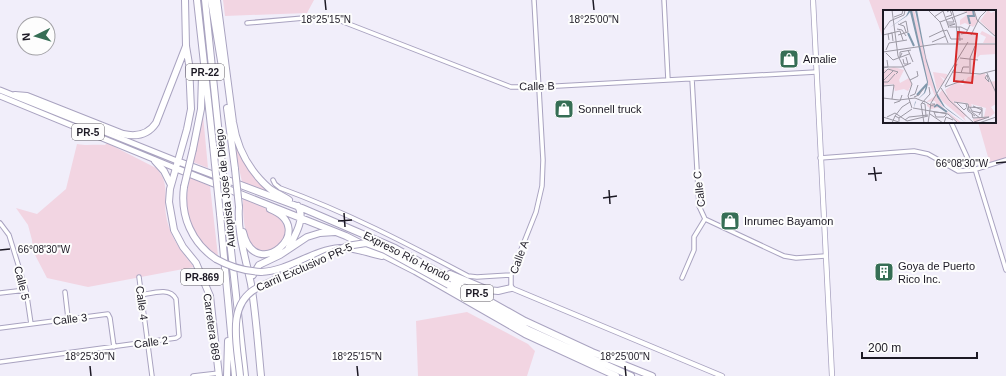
<svg xmlns="http://www.w3.org/2000/svg" width="1006" height="376" font-family="Arial,sans-serif">
<rect width="100%" height="100%" fill="#f1eefa"/>
<path fill="#f2d5e2" d="M223,0H314L307,13L225,16Z
M869,0H1006V159L990,164L978,122H995V11H884V41Z
M203,115L208,168L193,162Z
M107,143L156,168C171,184 163,197 166,215C169,235 181,252 194,267L88,287L47,278L33,251L32,240L28,225L16,208L37,214L66,189L77,144C87,146 95,144 105,145Z
M236,144L271,192L270,194L242,182L234,145Z
M190,177L210,186L218,256C188,236 182,210 190,177Z
M243,198C253,203 268,207 276,215C301,238 269,263 253,246C243,234 243,213 243,198Z
M467,312L528,344L535,351L527,376H418L416,321Z"/>
<g fill="none" stroke-linecap="round" stroke-linejoin="round">
<g stroke="#a9a3c0" stroke-width="5.5">
<path id="street" d="M664,0L668,80
M247,23L315,17L341,21L511,87H539L816,72
M692,79L699,206L705,219L784,256L796,258L825,256
M951,122L973,170
M820,158L914,151L928,154L958,171L973,170L1006,160
M975,169L1006,270
M273,180L275,184L280,188C346,212 406,243 468,276L477,277L511,275
M0,223L9,235L26,290L31,324
M139,277L152,376
M682,278L694,250V237L705,219
M511,288V275L536,212L542,186L543,160L534,0
M65,292L68,318
M0,293L26,290
M0,328L108,314L110,318L114,347
M0,362L176,338L179,336L176,299C170,287 153,293 141,295
M193,376L219,373"/>
</g>
<g stroke="#a9a3c0" stroke-width="6">
<path id="secondary" d="M813,0L832,376
M511,288L722,376"/>
</g>
<g stroke="#a9a3c0" stroke-width="7">
<path id="primary" d="M0,90L177,161
M0,96L175,168"/>
</g>
<g stroke="#a9a3c0" stroke-width="8">
<path id="highway" d="M185,0L186,46L189,64L191,109L187,129L170,189L169,202L174,230L183,247L196,263L210,296L219,376
M197,0L213,145
M205,0L220,145
M211,0L222,67
M217,0L233,122C237,148 250,172 270,189C276,193 283,196 289,200
M15,95L27,96L123,134C136,137 148,135 156,123L186,46
M227,108L235,169
M193,149L201,109L202,76
M155,161L164,171L171,185
M177,161L302,208L395,248L525,321L592,352L652,376
M175,168L346,236L415,271L525,334L616,376
M184,187C180,216 192,243 216,259
M239,207C237,233 246,259 251,284C256,314 258,345 261,376
M220,214L235,376
M227,214L245,376
M243,232C255,285 320,229 270,209
M288,249C294,237 306,219 298,206
M261,272C289,271 312,250 340,248C355,247 367,253 382,256
M450,274L488,290L498,291L511,288
M253,275L259,265L280,255L307,237L320,233L335,232
M449,285L529,330L631,376
M227,376L228,341"/>
</g>
<use href="#street" stroke="#fff" stroke-width="3.5"/>
<use href="#secondary" stroke="#fff" stroke-width="4.5"/>
<use href="#primary" stroke="#fff" stroke-width="5"/>
<use href="#highway" stroke="#fff" stroke-width="6"/>
<g stroke="#a9a3c0" stroke-width="8" stroke-linecap="butt">
<path id="highway-bridge" d="M213,145L220,214
M220,145L227,214
M235,169L239,207
M184,187L193,149
M216,259C230,267 244,271 261,272
M240,376C238,348 225,305 257,288L347,246L366,243L385,250L449,285"/>
</g>
<use href="#highway-bridge" stroke="#fff" stroke-width="6"/>
</g>
<path fill="none" stroke="#1c1924" stroke-width="1.5" d="M325,0L326,10M593,0L594,10M996,163L1006,162M874,167L876,181M868,174L882,173M609,190L610,204M603,198L617,196M344,213L345,227M338,221L352,220M0,250L10,249M90,366L91,376M357,366L358,376M625,366L626,376"/>
<defs>
<g id="shop-square" transform="scale(1)"><rect x="-9" y="-9" width="18" height="18" rx="4" fill="#366e55" stroke="#fdfdfd"/><path d="M-5-2.5h2.3a2.7 3.5 0 0 1 5.4 0H5L5.5 6h-11ZM-1.5-2.5h3a1.5 2.3 0 0 0-3 0Z" fill="#fff"/></g>
<g id="building-square" transform="scale(1)"><rect x="-9" y="-9" width="18" height="18" rx="4" fill="#366e55" stroke="#fdfdfd"/><path d="M-4-6H4V6H1V3H-1V6H-4ZM-2.5-4.3h1.7v1.8h-1.7ZM.8-4.3h1.7v1.8H.8ZM-2.5-1h1.7V.8h-1.7ZM.8-1h1.7V.8H.8Z" fill="#fff"/></g>
</defs>
<g fill-rule="evenodd">
<use href="#shop-square" x="789" y="59"/>
<use href="#shop-square" x="564" y="109"/>
<use href="#shop-square" x="730" y="221"/>
<use href="#building-square" x="884" y="272"/>
</g>
<g text-anchor="middle" stroke-width="4" stroke-linejoin="round" paint-order="stroke">
<g fill="#fdfdfd" stroke="#605d65" stroke-width="1">
<rect x="186" y="64" width="38" height="16" rx="3"/>
<rect x="72" y="124" width="32" height="16" rx="3"/>
<rect x="181" y="269" width="42" height="16" rx="3"/>
<rect x="461" y="285" width="32" height="16" rx="3"/>
</g>
<g font-size="10" font-weight="bold" fill="#1c1924">
<text x="205" y="76">PR-22</text>
<text x="88" y="136">PR-5</text>
<text x="202" y="281">PR-869</text>
<text x="477" y="297">PR-5</text>
</g>
<g font-size="11" fill="#1c1924" stroke="#fdfdfd" text-anchor="start">
<text x="803" y="63">Amalie</text>
<text x="578" y="113">Sonnell truck</text>
<text x="744" y="225">Inrumec Bayamon</text>
<text x="898" y="270">Goya de Puerto<tspan x="898" dy="13">Rico Inc.</tspan></text>
</g>
<g font-size="11" fill="#1c1924" stroke="#fdfdfd">
<text transform="translate(537 86) rotate(-1)" y="4">Calle B</text>
<text transform="translate(225 188) rotate(-96)" y="4">Autopista José de Diego</text>
<text transform="translate(699 189) rotate(-97)" y="4">Calle C</text>
<text transform="translate(407 256) rotate(27)" y="4">Expreso Río Hondo</text>
<text transform="translate(519 257) rotate(-70)" y="4">Calle A</text>
<text transform="translate(304 267) rotate(-24)" y="4">Carril Exclusivo PR-5</text>
<text transform="translate(22 283) rotate(76)" y="4">Calle 5</text>
<text transform="translate(142 303) rotate(82)" y="4">Calle 4</text>
<text transform="translate(70 319) rotate(-7)" y="4">Calle 3</text>
<text transform="translate(212 327) rotate(82)" y="4">Carretera 869</text>
<text transform="translate(151 342) rotate(-8)" y="4">Calle 2</text>
</g>
</g>
<g transform="translate(883 10)">
<rect width="113" height="113" fill="#f1eefa"/>
<path d="M29,0H31L54,87L61,99L79,113H76L58,97L48,99L44,96V94H53L52,91L43,92L52,86L47,75L45,76ZM79,0H91L95,11L92,15L90,17L82,13L77,15V10L85,4ZM105,0L108,3L113,1V27L97,11ZM99,21L113,28V33H100L103,27L97,24ZM92,34H113V44L97,45L94,48ZM11,57L21,60L16,70L17,73L26,68L29,74L25,81L21,79L12,81L10,74L0,75V60ZM50,62L64,64L63,70L57,66L62,72L54,80ZM102,63L105,72L113,71V94L108,97L112,103L107,107L91,113L90,109L101,107L103,98L88,94L89,96L85,97V93L67,91L62,80L74,72L80,75L85,67ZM59,80L84,106L81,107L83,111L60,92L55,85Z" fill="#f2d5e2"/>
<path d="M26,0H29L45,72L44,78L42,83L33,91L31,98L32,92L41,83L44,72L27,2L24,6L6,18L23,6ZM32,0H34L43,48L54,83L62,97L83,113L66,101L60,96L54,87L43,51Z" fill="#8098ac"/>
<path fill="none" stroke="#8098ac" stroke-width="2" d="M87,14L85,6H91L90,0M25,23L31,36M34,85L44,74M51,97L54,95L64,102"/>
<path fill="none" stroke="#9c99a4" stroke-width="1" d="M9,0L15,46L29,74L25,86L29,98M45,0L57,12L65,33M69,0L73,13L75,33M91,0L94,10L113,27M11,7L19,4L20,0M51,7L60,1L66,18M63,7L69,5L67,0L64,2M57,12L84,2M64,12H71L69,7M15,14L21,16L23,22M65,14H72L66,16M67,17H78L84,20M76,17L77,31M14,19L19,20L23,26M0,21L7,11L21,5L22,0M61,21L64,20L68,29H80M78,24L83,23L87,15M0,25L17,21L20,30M15,25L25,22L23,11L17,14M88,25L97,7L104,0M46,27L61,20M6,30L5,24L9,23L10,31M49,32L63,26M3,40L6,33L24,30M25,40L30,52M0,42L54,34H113M3,43L10,50L26,44M19,43L17,47V42L28,40M77,48L95,50M20,49L21,54H25L23,47M0,57H19L28,53M0,58L5,57L4,50M69,62L97,64L113,60M78,63L80,57H86M87,63V48L92,36M104,63L113,83M0,64L5,59L15,62L13,64M104,65L106,72L102,68ZM27,70L35,66L34,61M0,71L10,61M0,72H5L12,64M0,76L11,75L9,89M62,76L74,54M62,77L81,70M58,78L66,90L91,113M27,86L32,84L35,75M31,87L36,85L40,79M0,88L16,90L32,88L42,92M41,91L49,96L52,94H49M71,92L85,94L86,100L97,108M73,92L81,100L83,98M11,93L17,91L19,85M39,93L42,94L43,106M83,94L85,101L92,106M90,96L99,100L96,105M85,97L99,98V107M87,97L89,101L98,103M30,98L65,104L75,113M51,102L63,103V105L61,107H53ZM47,104L60,113M89,104L90,108L106,107M12,106L19,97L27,92M0,107L19,113M4,107L12,103L24,111L45,106M16,108L29,99M22,110L26,107L45,105M91,112L106,107M9,113L12,106L16,108V111M41,113L38,94L47,84L46,77M45,113L48,93L85,32M61,113L63,107L70,110M96,113L113,107"/>
<path fill="#d62828" fill-opacity="0.15" stroke="#d62828" stroke-width="2" d="M75,22L94,24L89,73L71,71Z"/>
<rect width="113" height="113" fill="none" stroke="#1c1924" stroke-width="2"/>
</g>
<g font-size="10" text-anchor="middle" fill="#1c1924" stroke="#fdfdfd" stroke-width="4" stroke-linejoin="round" paint-order="stroke">
<text x="326" y="23">18°25'15"N</text>
<text x="594" y="23">18°25'00"N</text>
<text x="962" y="167">66°08'30"W</text>
<text x="44" y="253">66°08'30"W</text>
<text x="90" y="360">18°25'30"N</text>
<text x="357" y="360">18°25'15"N</text>
<text x="625" y="360">18°25'00"N</text>
</g>
<g transform="translate(36 36) rotate(265)"><circle r="19" fill="#fdfdfd" stroke="#a3a2a6"/>
<path d="M0-3L7 15L0 10L-7 15Z" fill="#366e55"/>
<text y="-6" font-size="11" font-weight="bold" text-anchor="middle" fill="#1c1924">N</text>
</g>
<path d="M862 352v6h115v-6" fill="none" stroke="#1c1924" stroke-width="2"/>
<text x="868" y="352" font-size="12" fill="#1c1924" stroke="#fdfdfd" stroke-width="3" paint-order="stroke">200 m</text>
</svg>
